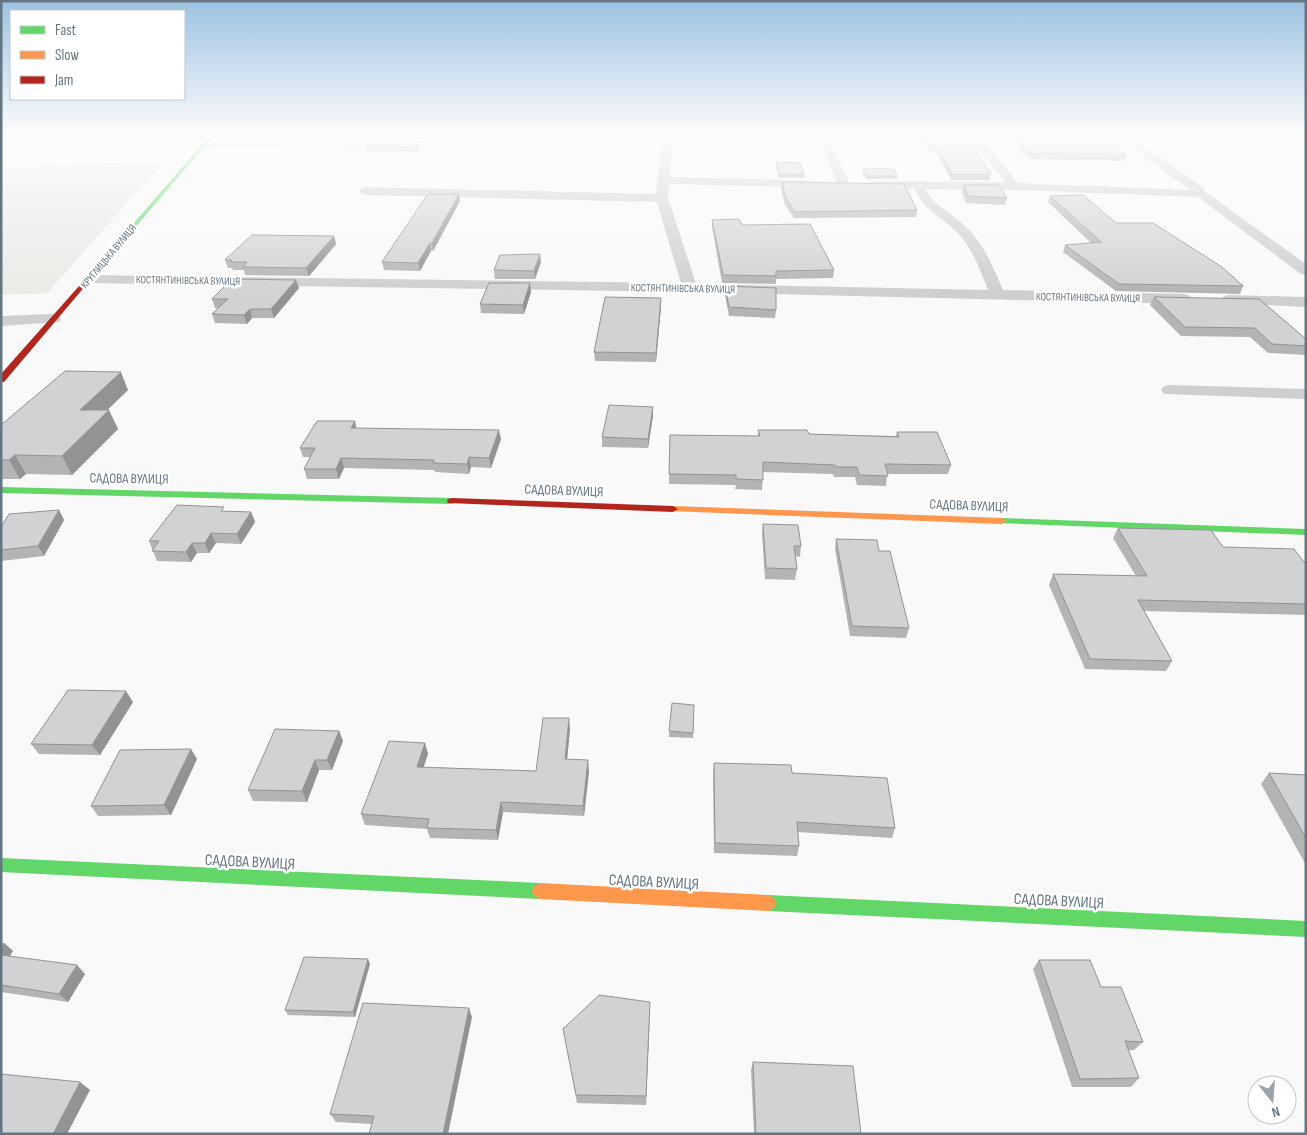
<svg xmlns="http://www.w3.org/2000/svg" width="1307" height="1135" font-family="'Sofia Sans Condensed',sans-serif">
<rect width="100%" height="100%" fill="#f9f9f9"/>
<path fill="#e8ebe6" d="M115,163L161,165L47,293L1,295V167Z"/>
<g fill="none" stroke-linecap="round" stroke-linejoin="round">
<path fill="#cecfd0" fill-rule="evenodd" d="M466,133H482L481,135L441,145L419,147L204,148L199,145L204,142L419,141L441,139Z
M663,133H673L670,177L814,181L820,184L814,187L669,184L668,198L696,284L988,290C980,270 972,247 957,232C942,218 923,208 914,189H873L867,185L873,181L1006,182L966,133H976L1018,183L1190,190L1113,133H1124L1203,187L1204,191L1306,264V275L1301,274L1198,197L1015,190L925,189C935,207 955,215 968,229C985,246 994,269 1003,290L1185,294L1190,296L1193,299L1190,302L1185,304L690,292L89,283L84,282L82,279L84,276L89,275L681,283L657,202L364,195L358,191L364,187L656,194Z
M817,133H827L850,185L848,187H840L838,185Z
M1228,295L1306,297V307L1223,303L1220,300L1223,297Z
M53,314L59,316L61,319L59,322L1,326V316Z
M1170,385L1306,389V399L1164,394L1161,390L1164,386Z"/>
<path fill="#63d668" fill-rule="evenodd" d="M212,133H216L91,279H87V277Z
M1,487L452,498L457,501L452,504L1,493Z
M1002,518L1306,529V535L998,523L997,521L998,519Z
M1,858L540,883L546,886L548,891L546,896L540,899L1,872Z
M768,895L1306,921V937L768,911L762,908L760,903L762,898Z"/>
<path fill="#ff974d" fill-rule="evenodd" d="M673,506L1002,518L1007,521L1002,524L669,511L668,509L669,507Z
M540,883L768,895L774,898L776,903L774,908L768,911L540,899L534,896L532,891L534,886Z"/>
<path fill="#b3261e" fill-rule="evenodd" d="M87,277L92,278L4,382H1V374Z
M452,498L673,506L678,509L673,512L448,503L447,501L448,499Z"/>
</g>
<path fill="#b3b5b5" d="M378,133H448H429L426,139H379Z
M917,133H965L991,174L989,180H951L937,153H930Z
M1006,133H1101L1127,155L1125,161L1028,159Z
M417,144L418,149L416,152H367L366,146Z
M776,162L804,175V178H779L776,166Z
M863,169L897,176V179H866L863,172Z
M782,182L917,210L916,217L794,218L785,205L781,188Z
M964,185L1007,198L1005,205L966,203L962,192Z
M1050,196L1116,223L1243,286L1240,294L1116,291L1063,252L1065,245L1091,243L1048,202Z
M460,201L433,251H431L420,271L384,270L382,262Z
M712,220L742,225L834,270L833,278L776,279V284L722,283L712,227Z
M334,236L336,244L309,276L245,275L244,270H233L232,268H228L225,260Z
M541,262L535,279H495L494,270Z
M530,283L531,292L524,314L481,313L480,304Z
M725,286L776,310L775,318L729,316L725,295Z
M299,288L274,318H252L247,324L215,323L212,314L219,308H215L212,299Z
M1154,297L1306,339V355L1268,353L1250,337L1181,336L1150,305Z
M661,306L656,362L595,361L594,352Z
M128,390L107,410L118,429L72,475L26,474L20,479H1V425Z
M653,416L648,448L602,447V437Z
M357,429L501,439L491,468L471,467L469,474L435,472L434,470L344,468L339,479H307L304,469L310,457H303L300,448Z
M758,430L809,434L896,436L897,432L951,465L948,474H887L886,486L857,485L855,477H834L833,474L763,472L762,490L735,489L736,485L669,484L670,435L758,436Z
M59,510L64,520L44,556L1,561V527Z
M226,511L251,512L255,522L241,544L216,543L209,553H197L191,562L157,561L149,541Z
M763,524L801,546L800,557L795,556L797,569L795,580L765,579L762,534Z
M1118,528L1306,562V615L1144,611L1172,661L1166,671L1085,669L1049,585L1053,574L1136,576L1113,538Z
M836,539L879,551L909,628L906,638L850,636L835,549Z
M133,702L100,755L39,754L31,744Z
M694,705L693,738L669,737V731Z
M570,729L567,759L589,771L584,816L503,812L498,840L430,838L427,829L365,825L361,814L425,743L428,754L423,767L536,771Z
M339,731L343,741L332,770H319L307,802L253,801L248,790Z
M197,759L171,815L98,816L91,806Z
M714,763L792,773L895,828L892,838L798,832L799,846L797,856L714,853L713,773Z
M1269,773L1306,775V865L1261,784Z
M1,943H4L13,951L10,956L85,974L68,1002L1,992Z
M1039,960L1101,987L1143,1042L1134,1050H1128L1139,1078L1131,1087H1072L1033,969Z
M370,964L355,1017L288,1015L285,1010Z
M650,1002L646,1105L577,1103L563,1029Z
M472,1017L372,1124L336,1122L330,1114Z
M753,1062L861,1134H754L751,1070Z"/>
<path fill="#929394" d="M425,133H429L426,139Z
M417,144L418,149L416,152L415,147Z
M459,194L460,201L433,251L432,243Z
M334,236L336,244L309,276L306,268Z
M430,243L431,251L420,271L418,263Z
M540,254L541,262L535,279L534,271Z
M296,280L299,288L274,318L271,309Z
M530,283L531,292L524,314L523,305Z
M661,298V306L656,362V353Z
M250,309L252,318L247,324L244,315Z
M121,372L128,390L89,428L80,410Z
M653,407V416L648,448V439Z
M109,410L118,429L72,475L62,456Z
M355,421L357,431L351,428Z
M499,430L501,439L491,468L489,458Z
M15,455L26,474L20,479L9,460Z
M469,457L471,467L469,474L467,464Z
M341,458L344,468L339,479L336,469Z
M59,510L64,520L44,556L38,546Z
M251,512L255,522L241,544L237,534Z
M211,533L216,543L209,553L205,543Z
M192,543L197,553L191,562L186,552Z
M126,691L133,702L100,755L92,745Z
M569,718L570,729L566,770L565,759Z
M339,731L343,741L332,770L327,760Z
M425,743L428,754L420,778L417,767Z
M191,749L197,759L171,815L164,805Z
M315,760L319,770L307,802L302,791Z
M588,760L589,771L584,816L583,806Z
M501,802L503,812L498,840L496,830Z
M4,943L13,951L5,963L1,959V947Z
M368,959L370,964L355,1017L353,1012Z
M77,965L85,974L68,1002L59,994Z
M650,1002V1011L646,1105V1096Z
M469,1008L472,1017L448,1134H443Z
M80,1082L90,1090L67,1134H53Z"/>
<path fill="#d0d2d3" stroke="#929394" d="M922,133H965L991,174H952L938,147H932Z
M1012,133H1101L1127,155L1030,153Z
M369,144H417L415,147L366,146Z
M776,162L800,163L804,175L779,174Z
M863,169H894L897,176H867Z
M782,182L904,184L917,210L795,212L786,198Z
M964,185H999L1007,198L968,196Z
M428,194H459L432,243H430L418,263L382,262Z
M1083,195L1116,223H1153L1222,267L1243,286L1119,284L1065,245L1101,242L1050,196Z
M739,219L742,225L810,224L834,270L776,271V276L723,275L712,220Z
M252,235L334,236L306,268L243,267L247,262H230L232,260H225Z
M540,254L534,271L494,270L500,255Z
M232,279L296,280L271,309H250L244,315L212,314L228,299H212Z
M489,283H530L523,305L480,304Z
M725,286L776,288V310L729,307Z
M605,297L661,298L656,353L594,352Z
M1154,297L1259,299L1306,339V346L1272,344L1255,328L1185,327Z
M65,371L121,372L80,410H109L62,456L15,455L9,460H1V425Z
M609,405L653,407L648,439L602,437Z
M317,421H355L351,428L499,430L489,458L469,457L467,464L433,463L434,460L341,458L336,469H304L315,448H300Z
M758,430H807L809,434L899,437L897,432H937L951,465L885,464L888,476L859,475L857,467H836L835,465L763,462V480L736,479V475L669,474L670,435L760,436Z
M177,505L224,507L221,511L251,512L237,534L211,533L205,543H192L186,552L152,551L159,541H149Z
M59,510L38,546L1,550V527L9,514Z
M763,524L798,525L801,546H794L797,569L766,568Z
M1118,528L1211,530L1223,547L1294,549L1304,562H1306V604L1138,600L1172,661L1090,659L1053,574L1147,576Z
M836,539L877,540L879,551H890L909,628L852,626Z
M68,690L126,691L92,745L31,744Z
M672,703L694,705L693,733L669,731Z
M543,718H569L565,759L588,760L583,806L501,802L496,830L427,828L429,819L361,814L389,741L425,743L417,767L536,771Z
M275,729L339,731L327,760H315L302,791L248,790Z
M191,749L164,805L91,806L120,750Z
M714,763L791,765L792,773L887,778L895,828L797,822L799,846L715,843Z
M1269,773L1306,775V838Z
M1,955L77,965L59,994L1,985Z
M304,957L368,959L353,1012L285,1010Z
M1039,960H1090L1101,987H1121L1143,1042L1125,1041L1139,1078L1080,1079Z
M599,995L650,1002L646,1096L576,1095L563,1029Z
M363,1003L469,1008L443,1134H369L374,1116L330,1114Z
M753,1062L853,1066L861,1134H756Z
M1,1074L80,1082L53,1134H1Z"/>
<linearGradient id="sky" x2="0" y2="1"><stop stop-color="#9dc2e2"/><stop offset="0.46" stop-color="#fcfcfc"/><stop offset="1" stop-color="#fcfcfc" stop-opacity="0"/></linearGradient>
<rect width="1307" height="292" fill="url(#sky)"/>
<g text-anchor="middle" stroke-width="5" stroke-linejoin="round" paint-order="stroke">
<g font-size="11" fill="#657683" stroke="#fff">
<text transform="translate(108 256) rotate(-50)" y="4">КРУГЛИЦЬКА ВУЛИЦЯ</text>
<text transform="translate(188 280) rotate(1)" y="4">КОСТЯНТИНІВСЬКА ВУЛИЦЯ</text>
<text transform="translate(683 288) rotate(1)" y="4">КОСТЯНТИНІВСЬКА ВУЛИЦЯ</text>
<text transform="translate(1088 297) rotate(1)" y="4">КОСТЯНТИНІВСЬКА ВУЛИЦЯ</text>
</g>
<g font-size="14" fill="#657683" stroke="#fff">
<text transform="translate(129 478) rotate(1)" y="5">САДОВА ВУЛИЦЯ</text>
<text transform="translate(564 490) rotate(2)" y="5">САДОВА ВУЛИЦЯ</text>
<text transform="translate(969 505) rotate(2)" y="5">САДОВА ВУЛИЦЯ</text>
</g>
<g font-size="16" fill="#657683" stroke="#fff">
<text transform="translate(250 861) rotate(3)" y="6">САДОВА ВУЛИЦЯ</text>
<text transform="translate(654 881) rotate(3)" y="6">САДОВА ВУЛИЦЯ</text>
<text transform="translate(1059 900) rotate(3)" y="6">САДОВА ВУЛИЦЯ</text>
</g>
</g>
<rect width="1307" height="1135" fill="none" stroke="#657683" stroke-width="5"/>
<rect x="10" y="10" width="175" height="90" fill="#ffffff" stroke="#c1c8cd"/>
<rect x="20" y="26" width="25" height="8" fill="#63d668" stroke="#c1c8cd"/>
<text x="55" y="35" font-size="15" fill="#657683">Fast</text>
<rect x="20" y="51" width="25" height="8" fill="#ff974d" stroke="#c1c8cd"/>
<text x="55" y="60" font-size="15" fill="#657683">Slow</text>
<rect x="20" y="76" width="25" height="8" fill="#b3261e" stroke="#c1c8cd"/>
<text x="55" y="85" font-size="15" fill="#657683">Jam</text>
<g transform="translate(1272 1100) rotate(163)"><circle r="24" fill="#ffffff" stroke="#c1c8cd"/>
<path d="M0-4L9 19L0 12L-9 19Z" fill="#99a4ac"/>
<text y="-8" font-size="14" font-weight="bold" text-anchor="middle" fill="#657683">N</text>
</g>
</svg>
